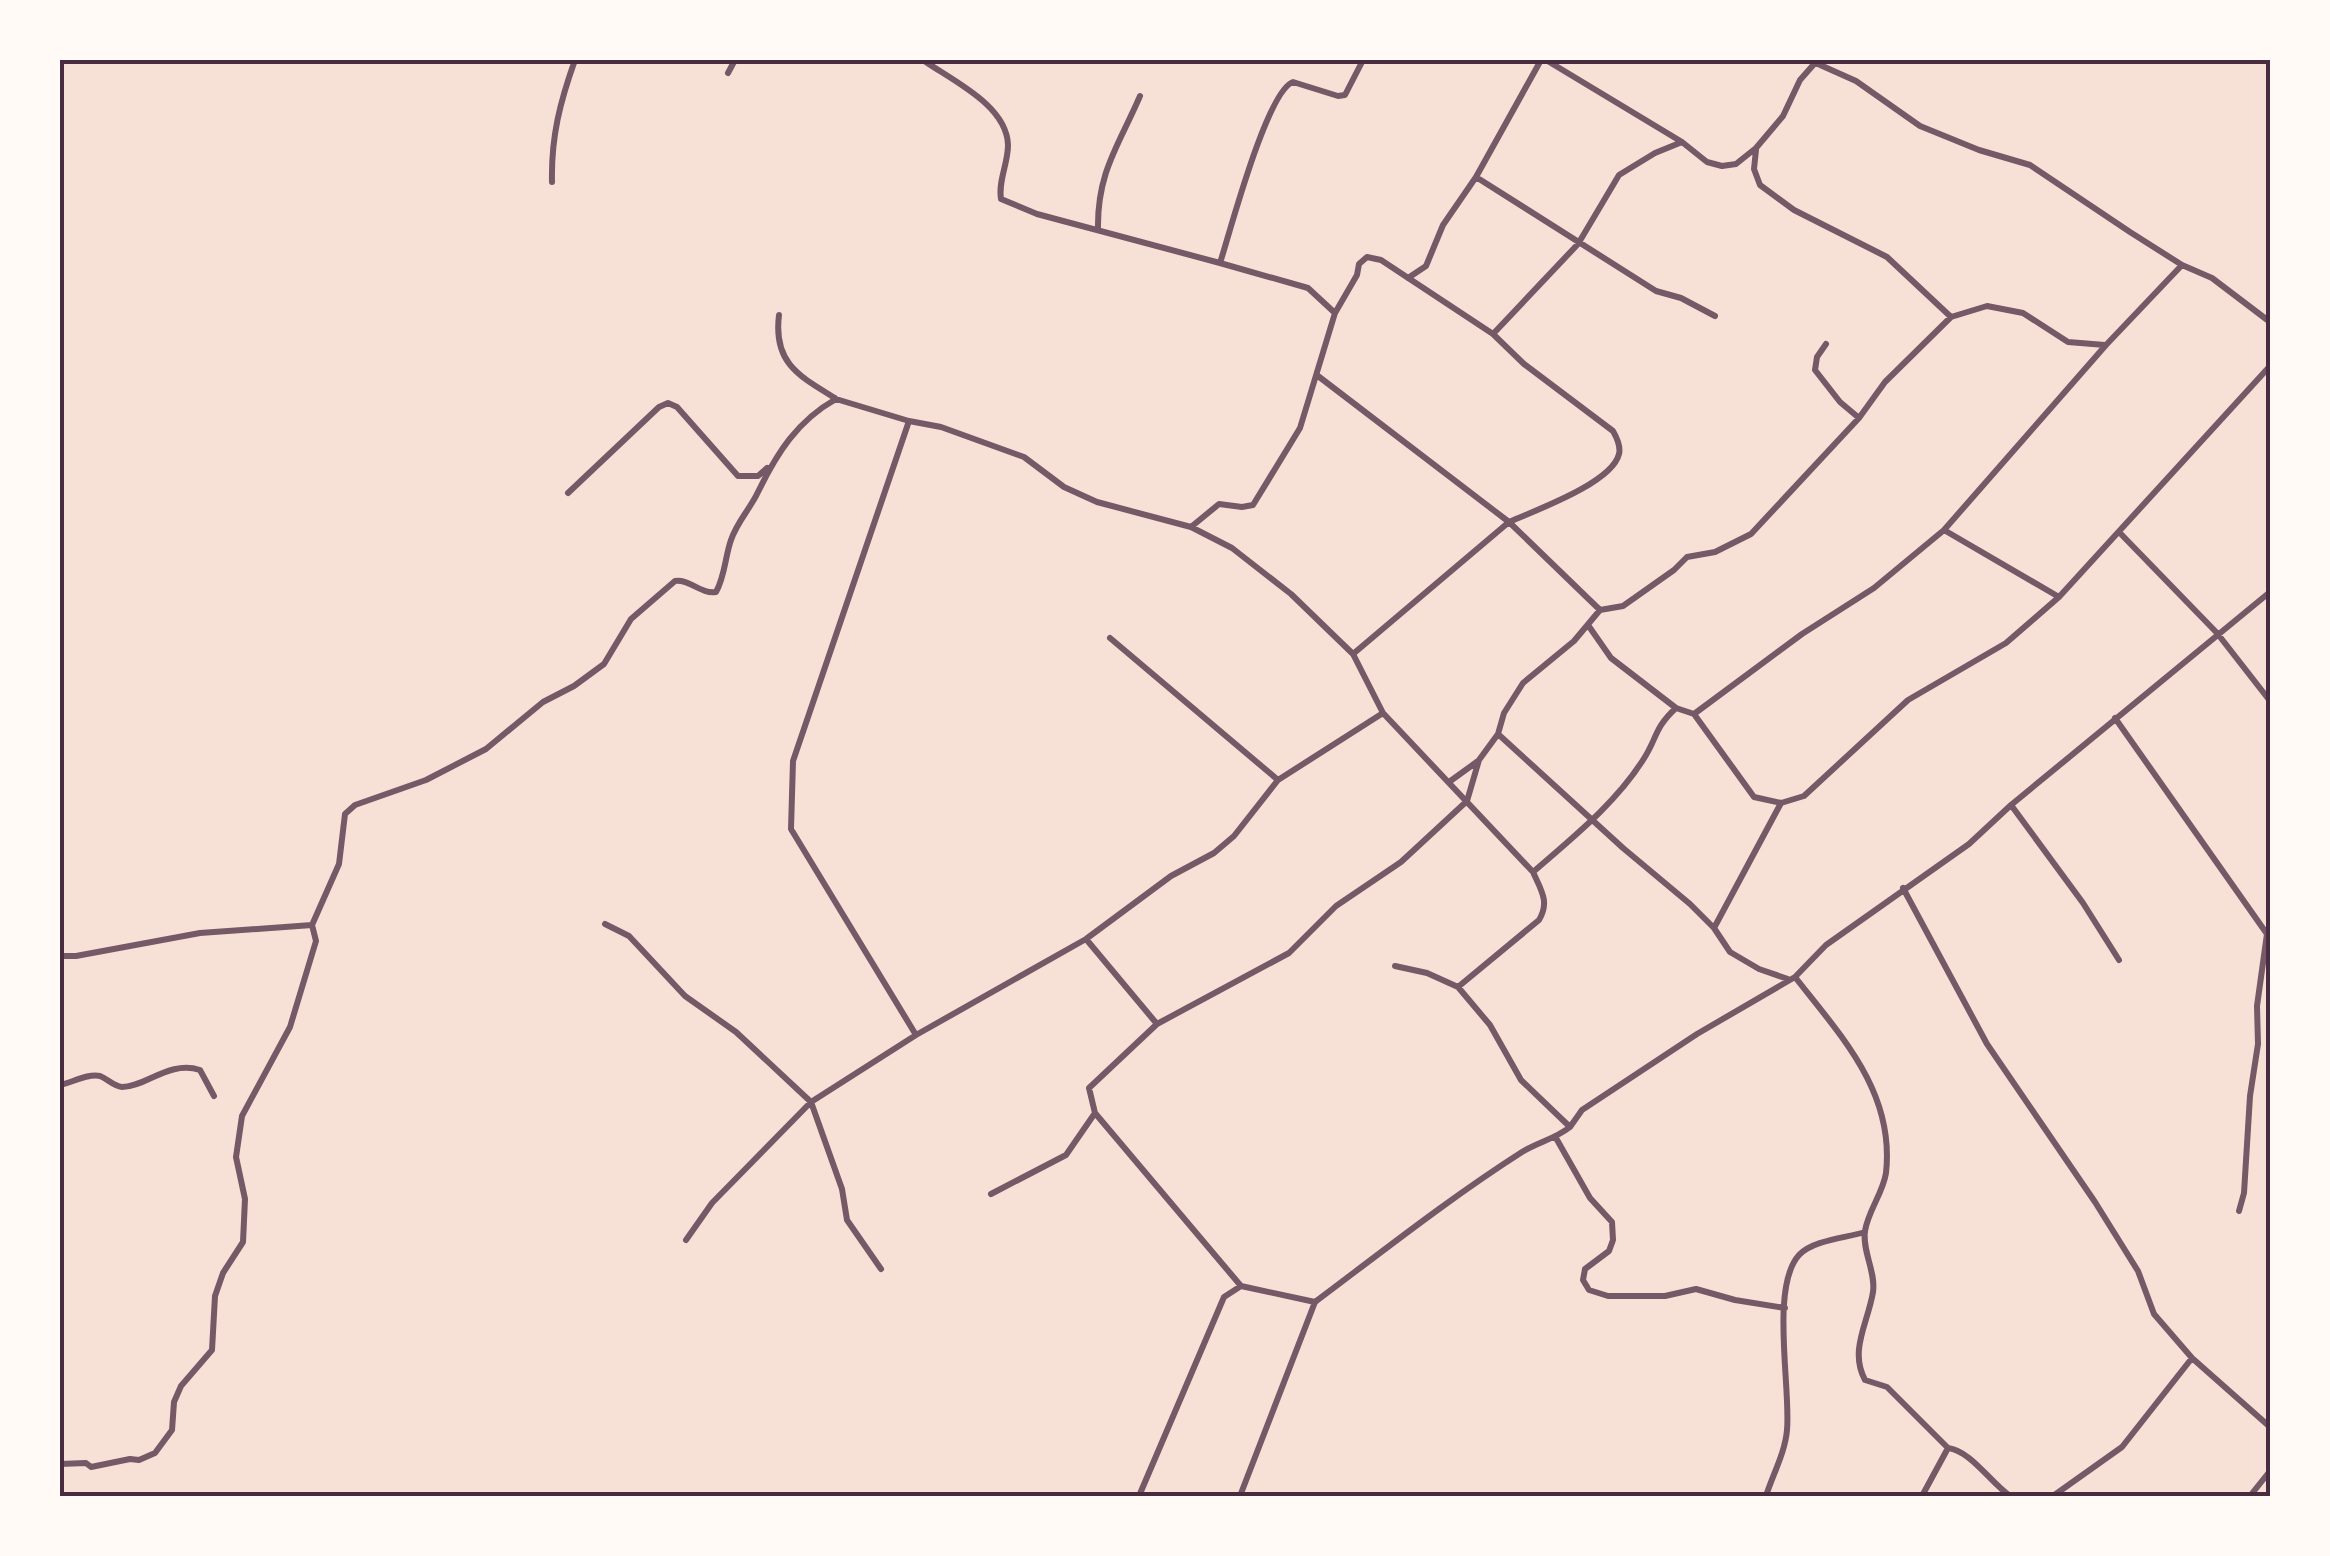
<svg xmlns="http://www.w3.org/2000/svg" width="2330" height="1556" font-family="Cabin,sans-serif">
<rect width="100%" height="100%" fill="#f7e1d7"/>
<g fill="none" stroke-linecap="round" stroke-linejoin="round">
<path stroke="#755966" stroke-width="6" d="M923,60C951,80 1007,105 1008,145C1008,164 998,181 1001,199L1037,214L1220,263
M1546,60L1682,142L1707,162L1722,166L1736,164L1756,148L1783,116L1800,80L1815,63L1825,60
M1809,60L1856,81L1920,126L1979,150L2030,165L2130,232L2182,265L2212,278L2270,322
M728,73L735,60
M1756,150L1754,169L1760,185L1794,210L1887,257L1951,317
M1476,177L1541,60
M552,182C551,137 560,102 575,60
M1098,229C1097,172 1119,145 1140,96
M1408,278L1426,266L1443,225L1476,177L1656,291L1681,298L1715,316
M1335,313L1308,288L1220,263C1230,232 1267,91 1293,82L1338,96L1345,95L1363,60
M779,315C773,363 799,376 835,398
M1826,344L1817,357L1815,370L1840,402L1859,418
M1318,376L1509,522C1536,510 1612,483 1619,454C1621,446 1617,438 1613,431L1524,364L1493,334L1578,244L1619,175L1655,153L1682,142
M909,421L793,761L791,829L916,1035
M568,493L659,407L668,403L677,407L738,476H758L767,468
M1191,527L1219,504L1242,507L1253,505L1300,428L1335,313L1357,275L1359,264L1367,257L1381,260L1493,334
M1944,530L2059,597
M2119,532L2217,633L2270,701
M1588,625L1611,658L1676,708
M1353,654L1509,522L1600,610
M1694,714L1754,797L1781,803L1804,796L1908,700L2006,643L2059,597L2270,366
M2115,718L2267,934L2257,1006L2258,1044L2250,1096L2244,1193L2239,1211
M1498,734L1504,713L1523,683L1574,641L1600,610L1623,606L1674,570L1687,557L1715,552L1751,534L1859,418L1885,382L1951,317L1987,306L2023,313L2068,342L2105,345
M1278,780L1383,713L1533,872C1541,890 1550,902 1539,920L1458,987
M1449,782L1478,761
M2011,805L2083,903L2119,960
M1533,872C1572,838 1615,804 1643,760C1657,739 1654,728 1676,708L1694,714L1802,634L1874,588L1944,530L2106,345L2182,265
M1903,888L1987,1044L2095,1202L2138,1271L2154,1314L2192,1358L2270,1427
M605,924L629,936L685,996L736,1032L811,1102L916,1035L1086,939L1171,876L1214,853L1234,836L1278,780L1110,638
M1714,928L1781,803
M1086,939L1157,1024
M60,956H76L200,933L312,925L339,864L345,814L355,805L426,780L486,749L543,702L574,686L604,664L631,619L675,581C690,579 700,594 716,592C725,576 725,557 731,540C737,522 750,509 758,492C777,453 797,421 836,399L909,421L941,427L1024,457L1064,487L1097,502L1191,527L1232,548L1291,594L1353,654L1383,713
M1795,977C1841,1036 1895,1092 1886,1173C1883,1193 1868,1211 1865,1231C1862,1251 1876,1272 1873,1292C1868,1323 1849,1350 1865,1380L1887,1387L1948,1448L1922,1496
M60,1085C71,1083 88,1073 100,1076C108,1079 113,1086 122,1087C146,1087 169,1060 200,1070L214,1096
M1095,1113L1089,1088L1157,1024L1289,953L1336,906L1401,862L1467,801L1479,760L1498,734L1623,848L1690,904L1714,928L1730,952L1759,969L1788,979
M1570,1127L1582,1110L1697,1034L1795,977L1826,945L1969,844L2011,805L2270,592
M1556,1138L1590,1198L1612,1222L1613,1240L1609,1251L1585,1269L1583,1280L1589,1290L1608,1296H1665L1696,1289L1735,1300L1785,1308
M991,1194L1066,1155L1095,1113L1241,1286
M686,1240L712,1203L811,1102L842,1189L847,1220L881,1269
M1948,1448C1971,1451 1990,1482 2010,1496
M60,1464L86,1463L91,1467L130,1459L139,1460L155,1453L172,1430L174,1402L181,1386L212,1350L215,1296L223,1273L243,1242L245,1199L236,1157L242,1116L290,1027L316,941L312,925
M1139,1496L1224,1297L1241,1286L1315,1302C1383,1251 1450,1198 1522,1152C1538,1142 1555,1139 1570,1127L1521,1080L1490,1025L1458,987L1427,973L1395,966
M1240,1496L1315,1302
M1766,1496C1773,1474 1785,1453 1787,1430C1791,1389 1770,1287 1799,1255C1813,1240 1846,1238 1865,1232
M2053,1496L2122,1447L2192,1358
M2250,1496L2270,1471"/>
</g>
<rect width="2330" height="1556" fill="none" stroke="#fffaf5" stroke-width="125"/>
<rect x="62" y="62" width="2206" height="1432" fill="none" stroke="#4a2c40" stroke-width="4"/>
</svg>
